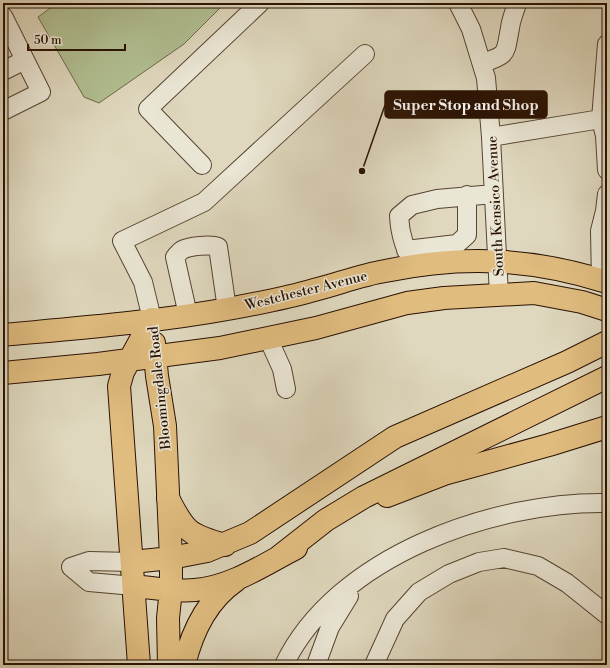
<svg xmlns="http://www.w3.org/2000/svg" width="610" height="668" font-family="'Libre Bodoni',serif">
<rect width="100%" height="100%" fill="#dfd8be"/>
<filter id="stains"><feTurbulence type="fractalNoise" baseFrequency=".005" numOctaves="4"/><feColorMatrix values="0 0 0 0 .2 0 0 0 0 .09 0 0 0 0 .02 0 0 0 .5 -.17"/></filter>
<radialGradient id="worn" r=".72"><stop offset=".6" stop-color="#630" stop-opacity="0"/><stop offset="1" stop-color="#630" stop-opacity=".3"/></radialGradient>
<path fill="#b1bf92" stroke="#6d684a" d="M57,3H225L184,44L99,103L84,97L38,17Z"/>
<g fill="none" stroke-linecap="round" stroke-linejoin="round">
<g stroke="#564331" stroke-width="20">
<path id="minor" d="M458,3L471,29L486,78L491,137L499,295
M3,16L41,92L3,111
M607,44L601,119L605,136L607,170
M482,63C509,55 505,53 510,28C511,19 515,11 517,3
M3,71L25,60
M491,137L601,119
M202,165L148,109L260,3
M406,250L457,244L467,235V195
M414,266C405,249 400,235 399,216L412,205L437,199L494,194
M601,280L600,231L605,211L607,194
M188,315L175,257C177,255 179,252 182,250C189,246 211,244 218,247L227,309
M152,319L143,282L122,241L204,202L365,54
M268,338L282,369L286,389
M71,567L89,582L134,586
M71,567L89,561L132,562
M284,665C336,556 494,501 607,503
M316,665L330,627L349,596
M374,665L395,619L419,592L449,574L479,562L504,558L538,566L567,583L607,615"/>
</g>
<g stroke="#291102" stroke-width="24">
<path id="major" d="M3,335C79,328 157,322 233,308C260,303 287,298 314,290C338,284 361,275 385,271C463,255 531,258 607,282
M154,343L157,376L165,426L171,558V589L168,618L169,665
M3,373L98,364L220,348L316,328L407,303L444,298L534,293L582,302L607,310
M387,496L444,474L549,445L607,427
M132,562L171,558
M134,586C154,588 175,592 195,590C232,587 265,564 296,548
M139,665L119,386L123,372L152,319
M184,665C192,632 206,601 235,581"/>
</g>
<g stroke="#291102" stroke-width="24">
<path id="highway" d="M168,498C185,532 189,535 225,545
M280,556L326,520L364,497L607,377
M171,558L207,551L250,533L395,437L567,362L607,342"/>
</g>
<use href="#minor" stroke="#eae6d5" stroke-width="18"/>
<use href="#major" stroke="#e0bc7f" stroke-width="22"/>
<use href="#highway" stroke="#e0bc7f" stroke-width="22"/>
</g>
<g text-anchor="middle" stroke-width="3" stroke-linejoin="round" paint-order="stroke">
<g font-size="14" fill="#291102" stroke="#eae6d5">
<text transform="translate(495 206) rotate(-93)" y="5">South Kensico Avenue</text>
<text transform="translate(306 290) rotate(-14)" y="5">Westchester Avenue</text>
<text transform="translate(159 388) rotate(-96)" y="5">Bloomingdale Road</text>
</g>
</g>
<path fill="none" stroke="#291102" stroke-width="1.5" d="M362 171L385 105"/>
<circle fill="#291102" stroke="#eae6d5" stroke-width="1.5" cx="362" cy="171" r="4"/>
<rect fill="#291102" stroke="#291102" stroke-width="1.5" x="385" y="91" width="162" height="27" rx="4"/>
<g font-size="15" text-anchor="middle" font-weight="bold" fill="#fff">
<text x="466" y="110">Super Stop and Shop</text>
</g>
<rect width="610" height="668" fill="none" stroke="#dfd8be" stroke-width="16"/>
<rect x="4" y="4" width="602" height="660" fill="none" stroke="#291102" stroke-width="2"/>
<rect x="8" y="8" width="594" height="652" fill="none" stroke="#291102"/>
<path d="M28 44v6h97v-6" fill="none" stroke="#291102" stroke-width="2"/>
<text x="34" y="44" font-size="12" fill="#291102" stroke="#eae6d5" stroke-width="3" paint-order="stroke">50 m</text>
<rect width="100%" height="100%" filter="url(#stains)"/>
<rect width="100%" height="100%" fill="url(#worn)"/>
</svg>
